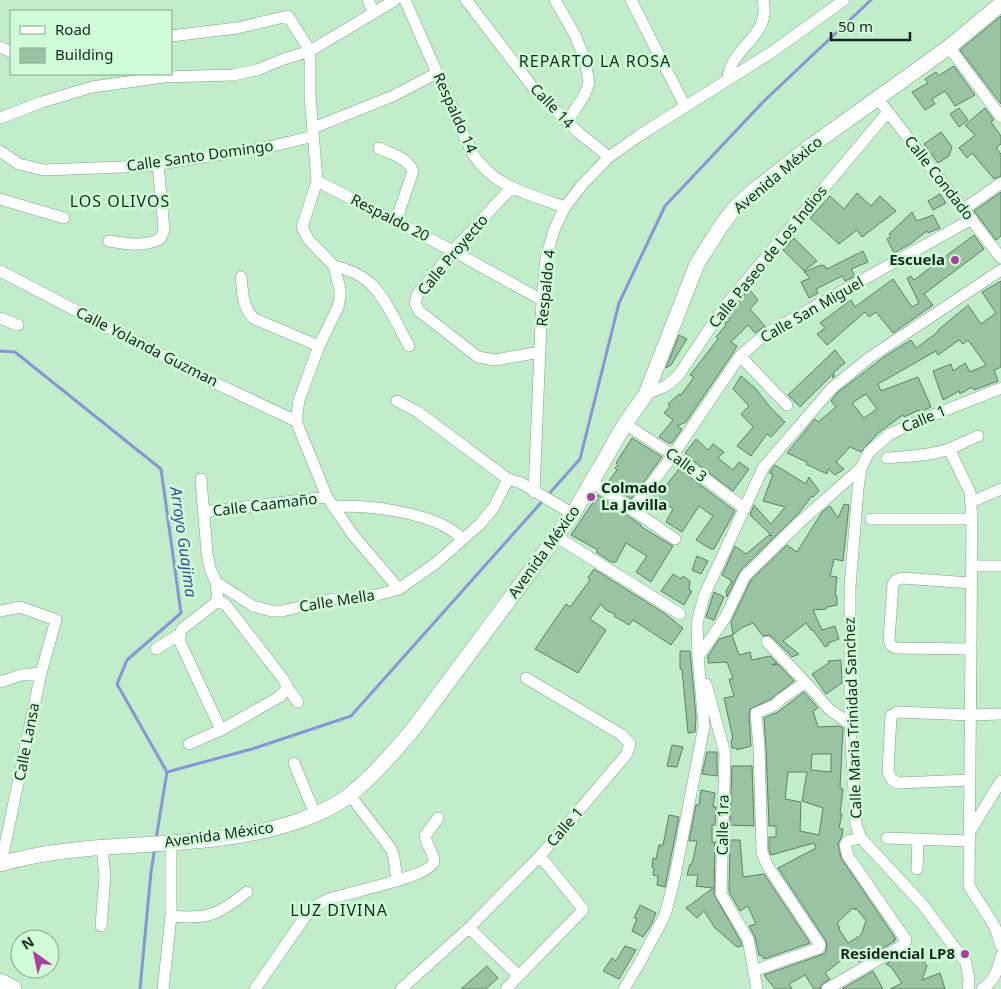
<svg xmlns="http://www.w3.org/2000/svg" width="1001" height="989" font-family="'Noto Sans',sans-serif">
<rect width="100%" height="100%" fill="#c2edcb"/>
<g fill="none" stroke-linecap="round" stroke-linejoin="round">
<path stroke="#8597d6" stroke-width="3" d="M0,351L15,352L161,469L181,613L127,660L117,684L167,772L156,839
M167,772L252,749L351,716L580,459L619,303L665,206L764,101L871,0
M140,989L151,872L155,847"/>
</g>
<path fill="#9ac3a3" stroke="#5a8263" fill-rule="evenodd" d="M1001,16V104L960,50Z
M954,66L975,95L955,106L945,91L932,99L935,104L925,110L912,92L928,83L925,79L936,72L938,76Z
M959,108L968,120L959,127L950,114Z
M985,108L994,120L991,122L1001,136V144L996,148L1001,154V176L994,179L972,153L967,158L959,148L975,135L965,125Z
M941,132L952,147L949,156L938,163L924,144Z
M1001,192V236L996,240L974,211Z
M857,193L871,206L880,196L896,211L862,237L857,230L839,244L810,218L830,196L844,209Z
M940,194L946,203L933,210L928,201Z
M912,212L917,221L933,215L940,228L928,233L927,231L910,244L894,253L887,239L891,237L889,234Z
M974,235L984,249L924,294L933,305L893,333L876,312L869,317L865,312L827,345L817,334L825,328L820,323L851,300L855,307L893,279L912,307L919,303L907,278L911,276L914,280Z
M794,238L817,261L804,271L783,250Z
M863,251L868,262L851,269L855,276L845,281L842,276L816,289L818,293L809,298L801,282L810,278L804,272L821,265L822,266L824,265L827,269Z
M1001,281V367L994,370L998,381L974,390L972,387L960,394L959,391L943,400L933,371L951,364L953,371L965,363L970,372L986,365L968,340L963,344L959,340L938,355L936,351L878,384L881,391L918,377L931,407L920,412L919,410L904,417L903,415L878,433L861,452L850,447L836,462L844,469L835,475L828,469L827,474L806,464L807,462L787,453L815,419L818,422L836,407L831,401L837,393L884,357L911,340L916,348L938,332L937,331L968,305L981,324L996,313L982,292ZM866,394L877,409L864,418L852,403Z
M749,289L758,300L750,309L765,326L755,333L748,325L731,342L737,346L733,353L686,422L677,426L682,429L672,443H669L659,437L673,420L664,413L670,406L668,404L679,394L681,395L694,377L690,375L718,339L716,337L726,325L725,323L730,320L727,316Z
M679,335L687,339L671,365L666,368Z
M835,350L845,363L833,373L835,376L833,378L832,375L800,407L788,395Z
M741,376L755,388L770,407L785,422L771,437L767,434L751,456L737,446L753,427L741,414L749,406L733,389Z
M632,438L662,457L631,499L607,483L617,470L615,468L618,465L616,463Z
M696,439L708,450L713,444L724,452L718,458L733,470L739,462L749,469L733,491L688,457L689,456L685,453Z
M775,465L806,484L809,477L819,491L813,497L812,496L798,514L740,571L727,597L726,591L732,581L722,575L735,546L746,554L769,535L772,536L750,515L754,505L771,524L785,507L763,501L773,474L769,473Z
M679,469L735,511L714,549H711L696,540L713,516L699,506L682,532L666,522L673,509L653,495L658,488L662,491Z
M598,495L641,525L640,526L673,546L651,582L636,572L647,556L626,543L616,562H611L596,552L598,550L571,535Z
M844,504L849,505L843,561L834,559L830,576L837,577L835,596H837V605L827,607L826,609L813,610L822,630L835,626L839,639L828,643L829,645L825,647L813,630H811L806,623L783,641L799,654L792,657L772,637L769,635L763,636L753,623L741,628L733,635L731,622L751,580L787,545L797,552L822,512L830,506L838,518Z
M697,556L708,561L701,574L692,570Z
M594,569L664,613L683,628L671,645L633,620L629,625L614,616L615,614L606,610L601,604L590,619L606,630L578,673L535,649L566,604L570,607L590,580L588,578Z
M673,574L681,579L683,576L690,581L689,590L692,591L684,605L661,591Z
M714,592L724,597L714,620L706,617Z
M732,635L739,655L750,652L752,660L770,656L777,663L772,665L778,664L794,681L771,699L750,709L749,714L751,746L737,750V748H732L731,740L733,739L724,698L734,696L729,679H733L727,662L708,663V656L719,639Z
M680,651H690L696,717L695,732L688,733L682,669H680Z
M841,660L842,683L826,694L812,674L829,663L828,661Z
M804,692L818,708L813,711L818,727L839,726L843,728L840,788L843,789L840,814H842L839,828L843,829L842,836L838,844L841,858L896,939L893,941H895L871,955L861,948L866,958L859,962L852,952L825,973L830,979L821,985L820,989H814L805,975L789,984L792,989H775L764,975L821,955L825,953L827,947L826,941L778,868L816,848L814,843L771,855L769,850V837H776V826H769L766,747L764,718L778,712ZM812,754H831V772L811,770ZM788,772H807L802,801L823,808L819,835L800,831L801,802L785,799ZM853,908L855,910L856,908L866,921L861,935L848,943L839,929L840,928L837,923Z
M672,745L683,747L677,767L667,766Z
M707,752H717V776L702,774Z
M732,766H752L754,826L730,825Z
M701,790L715,793L713,807H716L715,825H712V842H715L714,894L741,942L742,946L737,947L715,928L704,911L697,918L686,908L713,888L696,886L698,875H687L690,864H692L697,841H689L696,805H699Z
M669,815L679,817L665,887L657,885L658,876L653,875L654,868L652,867L653,858L656,859L659,845H663Z
M730,840H740L743,877L764,874L810,943L764,959L762,956L759,955L755,937L749,926L756,924L748,906L740,911L729,892Z
M640,905L656,913L651,925L643,937L632,931L637,919L634,918Z
M625,946L636,950L619,979L603,971L612,958L616,961Z
M910,950L919,954L927,966L922,980L940,973L945,989H890L902,983L891,967L886,964Z
M487,966L498,978L486,989H461Z
M873,971L883,989H842Z"/>
<g fill="none" stroke-linecap="round" stroke-linejoin="round">
<g stroke="#7ba384" stroke-width="12">
<path id="minor" d="M368,0L374,13
M405,0L472,153C495,188 528,194 565,207
M466,0L535,90L579,133L609,157
M555,0L575,35L584,57L589,82L585,94L567,122
M631,0L685,106
M171,36L237,28L288,16L310,51V95L317,181L302,227L308,239L334,266L340,289V297L338,307L319,346L299,400L296,421L327,497L353,535L399,589
M0,47L11,52
M949,47L1001,117
M728,79C730,47 772,37 763,0
M878,99L1001,258
M0,118L42,102L92,87L164,77L233,75L257,70L284,59L310,51L395,0
M313,128L393,96L437,73
M379,148C391,154 408,158 413,171L396,221
M0,151L19,164L44,170L148,166L273,146L314,136
M317,181L453,251L542,300
M511,188L453,251L417,295L415,303L419,311L478,357L495,360L540,352
M0,199L64,218
M964,209L1001,183
M109,241C127,244 143,247 160,239L164,230L158,164
M334,266C347,269 360,274 370,283C384,295 400,329 409,346
M0,271L211,381L296,421
M241,277C243,292 242,309 255,319L319,346
M0,318L18,325
M740,356L787,405
M646,394L666,386L678,376L724,307L887,113
M397,401L418,412L508,479L521,483L573,514
M625,424L673,455L744,508
M949,449L970,492L972,519L969,886L995,927L1001,946
M887,458C908,456 929,456 949,449C959,445 968,440 978,436
M201,479L207,553L210,568L216,582L218,601L226,605L284,680L287,687L298,702
M592,482L675,539
M534,492L542,300L546,258L554,230L565,207L582,185L609,157L640,135L772,52L844,0
M971,502L1001,489
M334,507C364,504 421,512 448,528C453,531 458,535 463,539
M632,510L673,455L740,356L767,333L972,219
M203,512L327,497
M871,519H972
M557,537L680,614
M972,566H1001
M216,582L253,606L272,611H282L333,599H362L399,589L436,563L480,524L494,507L508,479
M0,611L20,607L56,620L41,673L1,864
M180,634V642L221,730
M767,642L808,685
M156,649L180,634L182,629L218,601
M971,649L896,648L891,645L889,640L893,584L896,580L902,578L971,583
M698,657L725,618L745,576L800,522L861,468
M0,682L21,675L41,673
M706,684L725,753L721,894L748,939L757,989
M189,744L221,730L279,697L284,692L287,687
M294,763L315,814
M970,780L898,783L892,780L888,772L891,716L897,712L971,715L1001,714
M350,795L391,849L394,858L397,881
M969,833L1001,781
M887,838L969,841
M917,869L918,839
M171,916C208,920 219,914 247,892
M101,926L105,876L102,848
M469,928L519,976
M753,971L819,948L820,945L767,865L762,852L759,747L756,713L775,705L781,699L803,684L808,685L829,709L850,724
M163,989L171,916V844
M255,989L307,914C313,907 320,903 329,899C345,893 432,877 434,861C434,854 426,844 425,836L438,818
M401,989L469,928L540,856L626,755L630,744L622,735L526,678
M506,989L582,911L583,909L540,856
M624,989L639,964L665,915L674,881L704,726L698,656L697,623L704,596L763,468L832,388L869,358L1001,270
M827,989L905,944L906,940L848,856L845,845L848,841L861,838
M968,989L969,979L966,963L923,905L861,838L856,825L850,724V587L858,489L861,468L869,452L890,434L921,420L1001,388
M982,989C994,982 998,970 1001,956"/>
</g>
<g stroke="#7ba384" stroke-width="16">
<path id="tertiary" d="M0,864C99,835 206,855 304,819C319,813 338,805 351,794C373,776 395,751 414,728L573,514L625,424L646,394L697,264L721,226L734,209L752,192L811,146L949,47L1001,4"/>
</g>
<g stroke="#7ba384" stroke-width="20">
<path id="primary" d="M0,983L12,989"/>
</g>
<use href="#minor" stroke="#fff" stroke-width="11"/>
<use href="#tertiary" stroke="#fff" stroke-width="15"/>
<use href="#primary" stroke="#fff" stroke-width="19"/>
</g>
<g fill="#a93fa0" stroke="#cffbd8" stroke-width="2">
<circle cx="955" cy="260" r="5"/>
<circle cx="591" cy="497" r="5"/>
<circle cx="965" cy="954" r="5"/>
</g>
<g text-anchor="middle" stroke-width="5" stroke-linejoin="round" paint-order="stroke">
<g font-size="15" fill="#18281c" stroke="#cffbd8">
<text transform="translate(552 106) rotate(46)" y="5">Calle 14</text>
<text transform="translate(455 113) rotate(66)" y="5">Respaldo 14</text>
<text transform="translate(200 156) rotate(-8)" y="5">Calle Santo Domingo</text>
<text transform="translate(778 175) rotate(-40)" y="5">Avenida México</text>
<text transform="translate(939 178) rotate(52)" y="5">Calle Condado</text>
<text transform="translate(390 218) rotate(27)" y="5">Respaldo 20</text>
<text transform="translate(453 255) rotate(-50)" y="5">Calle Proyecto</text>
<text transform="translate(768 257) rotate(-51)" y="5">Calle Paseo de Los Indios</text>
<text transform="translate(546 288) rotate(-84)" y="5">Respaldo 4</text>
<text transform="translate(812 310) rotate(-30)" y="5">Calle San Miguel</text>
<text transform="translate(147 347) rotate(27)" y="5">Calle Yolanda Guzman</text>
<text transform="translate(924 419) rotate(-23)" y="5">Calle 1</text>
<text transform="translate(686 465) rotate(36)" y="5">Calle 3</text>
<text transform="translate(265 505) rotate(-7)" y="5">Calle Caamaño</text>
<text transform="translate(544 552) rotate(-54)" y="5">Avenida México</text>
<text transform="translate(337 601) rotate(-9)" y="5">Calle Mella</text>
<text transform="translate(853 718) rotate(-92)" y="5">Calle Maria Trinidad Sanchez</text>
<text transform="translate(27 742) rotate(-79)" y="5">Calle Lansa</text>
<text transform="translate(723 825) rotate(-89)" y="5">Calle 1ra</text>
<text transform="translate(565 827) rotate(-49)" y="5">Calle 1</text>
<text transform="translate(219 835) rotate(-8)" y="5">Avenida México</text>
</g>
<g font-size="15" font-weight="bold" fill="#18281c" stroke="#cffbd8" text-anchor="end">
<text x="945" y="265">Escuela</text>
<text x="601" y="493" text-anchor="start">Colmado<tspan x="601" dy="17">La Javilla</tspan></text>
<text x="955" y="959">Residencial LP8</text>
</g>
<g font-size="16" letter-spacing="1" fill="#0b3218" stroke="#cffbd8">
<text x="595" y="67">REPARTO LA ROSA</text>
<text x="120" y="207">LOS OLIVOS</text>
<text x="339" y="916">LUZ DIVINA</text>
</g>
<g font-size="16" font-style="italic" fill="#3e4e9b" stroke="#cffbd8">
<text transform="translate(184 542) rotate(82)" y="6">Arroyo Guajima</text>
</g>
</g>
<rect x="10" y="10" width="162" height="65" fill="#cffbd8" stroke="#86a78d"/>
<rect x="20" y="26" width="25" height="8" fill="#ffffff" stroke="#86a78d"/>
<text x="55" y="35" font-size="15" fill="#18281c">Road</text>
<rect x="20" y="48" width="25" height="15" fill="#9ac3a3" stroke="#86a78d"/>
<text x="55" y="60" font-size="15" fill="#18281c">Building</text>
<g transform="translate(35 954) rotate(327)"><circle r="24" fill="#cffbd8" stroke="#86a78d"/>
<path d="M0-4L9 19L0 12L-9 19Z" fill="#a93fa0"/>
<text y="-8" font-size="14" font-weight="bold" text-anchor="middle" fill="#18281c">N</text>
</g>
<path d="M831 32v8h79v-8" fill="none" stroke="#18281c" stroke-width="2.5"/>
<text x="838" y="32" font-size="15" fill="#18281c" stroke="#cffbd8" stroke-width="4" paint-order="stroke">50 m</text>
</svg>
